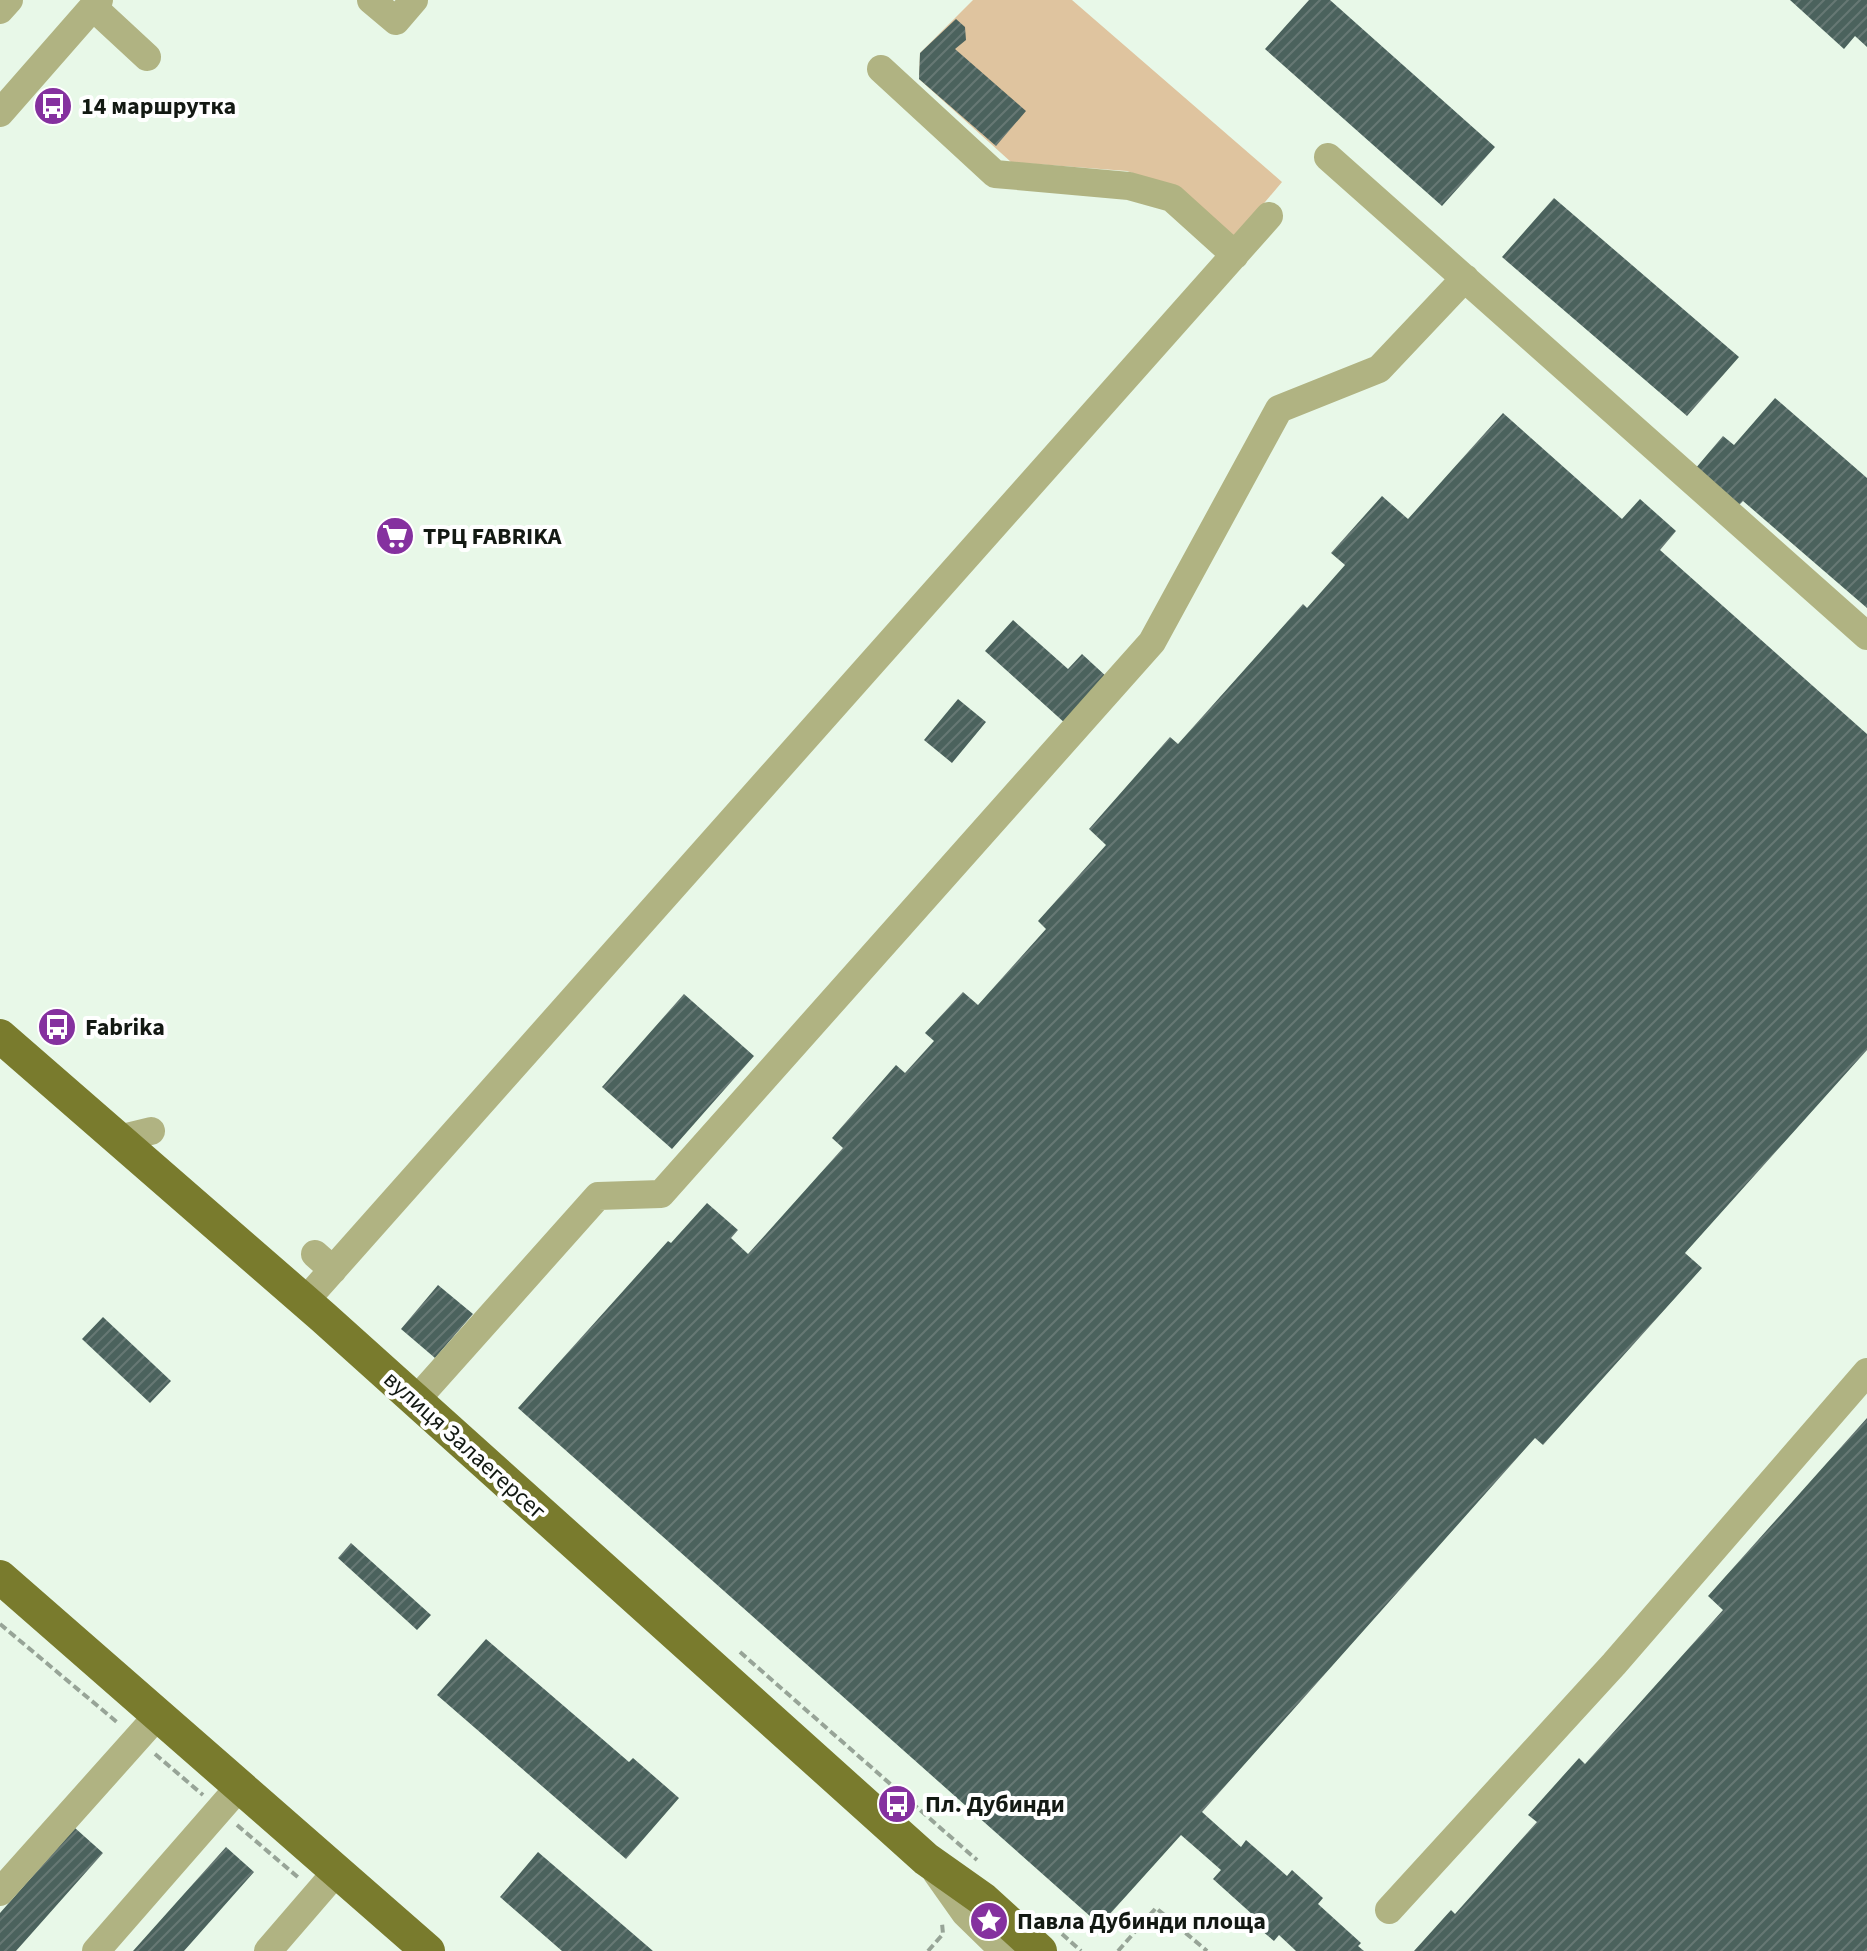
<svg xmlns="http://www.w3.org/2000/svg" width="1867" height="1951" font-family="'Source Sans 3',sans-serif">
<defs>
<pattern id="building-hatch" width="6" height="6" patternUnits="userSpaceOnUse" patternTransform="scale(2)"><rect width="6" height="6" fill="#4b625d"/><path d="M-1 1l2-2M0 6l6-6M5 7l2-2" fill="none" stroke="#667874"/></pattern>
</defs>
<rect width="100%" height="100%" fill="#e8f8e8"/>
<path fill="#dfc49f" d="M973,0H1072L1282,182L1233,240L1177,189L1127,171L1011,162L919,79L920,53Z"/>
<path fill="url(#building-hatch)" d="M1309,0H1330L1495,147L1442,206L1265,49Z
M1790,0H1867V47L1855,36L1844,49Z
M956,19L965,27L966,40L955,49L1026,111L996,146L919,79L920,53Z
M1554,198L1739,357L1687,416L1502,257Z
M1775,398L1867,478V608L1743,501L1738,506L1695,469L1723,436L1734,445Z
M1503,413L1622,519L1640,499L1676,531L1660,550L1867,734V1050L1685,1253L1702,1268L1543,1445L1535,1438L1202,1812L1241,1847L1246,1840L1287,1876L1292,1870L1323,1898L1318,1904L1361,1943L1358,1946L1364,1951H1296L1279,1935L1274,1941L1249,1920L1253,1915L1213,1879L1221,1870L1181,1835L1100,1925L518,1408L668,1241L671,1243L707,1203L738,1230L731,1238L748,1254L843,1148L832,1138L896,1065L905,1073L934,1041L925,1033L963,992L978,1005L1046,929L1038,921L1106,845L1089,829L1170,737L1178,744L1303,604L1307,608L1345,565L1331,553L1382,496L1408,519Z
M1013,620L1068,669L1082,654L1108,678L1066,724L985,651Z
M958,699L986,722L952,763L924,740Z
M684,994L754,1056L672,1149L602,1087Z
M50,1011L72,1032L65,1041L42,1020Z
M438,1285L473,1314L435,1358L401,1329Z
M103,1317L171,1381L150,1403L82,1339Z
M1867,1418V1951H1414L1451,1910L1455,1914L1537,1822L1528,1815L1579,1758L1585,1764L1723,1610L1708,1596Z
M351,1543L431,1615L417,1630L338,1558Z
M486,1639L629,1762L633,1758L679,1798L626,1859L437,1695Z
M75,1828L103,1853L16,1951H0V1913Z
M226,1847L254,1872L184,1951H133Z
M538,1852L653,1951H562L500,1897Z"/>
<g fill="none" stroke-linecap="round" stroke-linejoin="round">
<path stroke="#97a497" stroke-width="4" stroke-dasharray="8 4" stroke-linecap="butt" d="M0,1624L118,1723
M740,1652L977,1860
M155,1754L203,1795
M237,1825L300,1879
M1062,1934L1081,1951
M928,1951L943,1934L942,1923
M1118,1951L1156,1908L1207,1951"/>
<path stroke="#b0b382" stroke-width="28" d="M371,0L396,21L414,0
M93,7L147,57
M0,10L9,0
M881,69L995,174L1129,186L1172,198L1235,255
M0,113L99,0
M1328,157L1867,636
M118,1139L151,1131
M315,1254L333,1270
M305,1301L1269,216
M416,1400L598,1196L661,1194L1152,642L1279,409L1379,369L1465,278
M936,1872L965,1913L1004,1951
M0,1892L159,1714
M1389,1910L1614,1664L1867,1372
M96,1951L240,1786
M268,1951L337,1871"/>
<path stroke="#797b2d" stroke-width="34" d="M0,1036L323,1317L926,1859L984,1900L1040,1951
M0,1577L428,1951"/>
</g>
<defs>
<g id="bus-disc" transform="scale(2)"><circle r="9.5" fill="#85319f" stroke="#fff"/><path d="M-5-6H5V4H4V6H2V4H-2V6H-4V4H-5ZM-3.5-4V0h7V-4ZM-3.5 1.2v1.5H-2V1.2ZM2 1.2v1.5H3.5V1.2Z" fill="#fff"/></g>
<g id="supermarket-disc" transform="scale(2)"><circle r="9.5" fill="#85319f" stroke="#fff"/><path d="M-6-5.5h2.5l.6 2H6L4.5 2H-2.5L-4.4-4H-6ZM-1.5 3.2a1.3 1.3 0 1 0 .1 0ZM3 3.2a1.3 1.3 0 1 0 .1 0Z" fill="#fff"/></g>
<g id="sight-disc" transform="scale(2)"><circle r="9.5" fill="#85319f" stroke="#fff"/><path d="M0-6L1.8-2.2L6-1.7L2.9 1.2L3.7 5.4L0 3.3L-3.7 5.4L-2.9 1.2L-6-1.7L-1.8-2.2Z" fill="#fff"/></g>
</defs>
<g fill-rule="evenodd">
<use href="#bus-disc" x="53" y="106"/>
<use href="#supermarket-disc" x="395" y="536"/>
<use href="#bus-disc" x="57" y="1027"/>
<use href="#bus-disc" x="897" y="1804"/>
<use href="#sight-disc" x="989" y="1921"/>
</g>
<g text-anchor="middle" stroke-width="8" stroke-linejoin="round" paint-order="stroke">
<g font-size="24" font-weight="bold" fill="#131913" stroke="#fff" text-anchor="start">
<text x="81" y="114">14 маршрутка</text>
<text x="423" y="544">ТРЦ FABRIKA</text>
<text x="85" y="1035">Fabrika</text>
<text x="925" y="1812">Пл. Дубинди</text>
<text x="1017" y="1929">Павла Дубинди площа</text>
</g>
<g font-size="24" fill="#131913" stroke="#fff">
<text transform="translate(465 1445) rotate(42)" y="8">вулиця Залаегерсег</text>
</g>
</g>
</svg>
